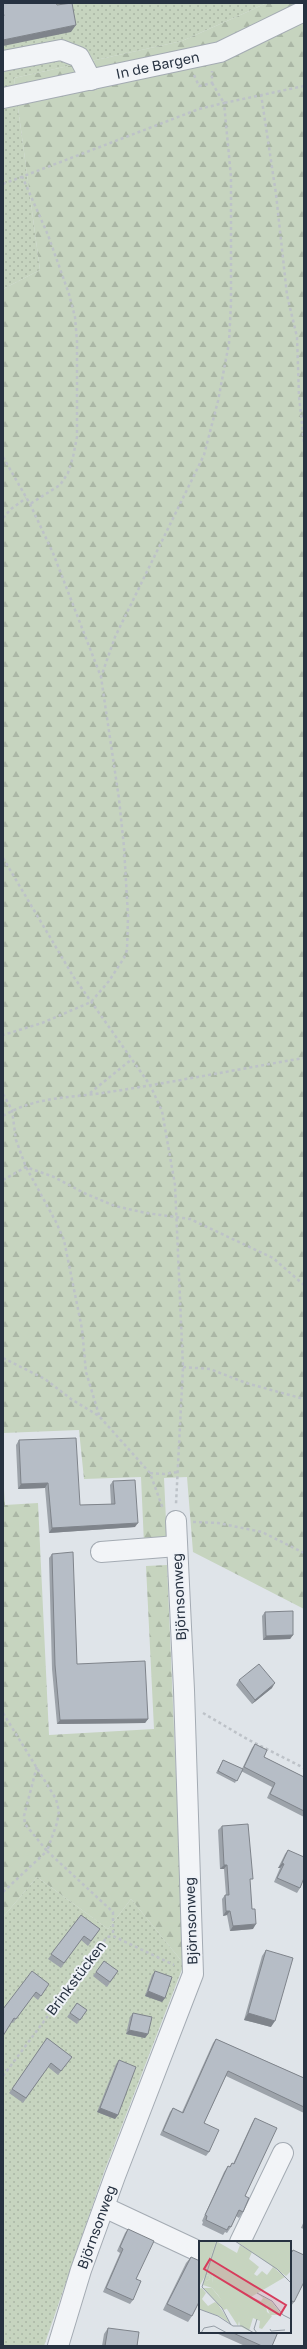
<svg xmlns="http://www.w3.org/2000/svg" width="307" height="2349" font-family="'Golos Text',sans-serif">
<defs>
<pattern id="grass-dots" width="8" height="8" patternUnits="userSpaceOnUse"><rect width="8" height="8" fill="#c6d4bf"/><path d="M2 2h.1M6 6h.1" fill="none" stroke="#aab6a5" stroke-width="1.8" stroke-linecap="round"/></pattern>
<pattern id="forest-firs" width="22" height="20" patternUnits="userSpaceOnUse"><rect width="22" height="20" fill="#c6d4bf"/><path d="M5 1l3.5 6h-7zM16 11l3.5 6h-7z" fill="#aab6a5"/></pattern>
</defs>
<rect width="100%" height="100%" fill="#dfe4e9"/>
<path fill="url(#grass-dots)" d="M3,3H267L182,41L14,78L40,270L3,289Z
M37,1877L108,1929L131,1899L184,1964L104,2172L44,2346H3V1917Z"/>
<path fill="url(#forest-firs)" d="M267,3H304V1609L193,1552L187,1477L164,1478L167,1542L144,1544L141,1477L84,1479L79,1430L3,1433V289L40,270L14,78L182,41Z
M3,1473L5,1505L38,1503L49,1735L154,1729L146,1566L167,1565L184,1964L131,1899L108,1929L37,1877L3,1917Z"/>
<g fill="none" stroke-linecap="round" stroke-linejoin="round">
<g stroke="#a4abb3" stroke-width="22">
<g id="minor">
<path d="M3,61L61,50L79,57L91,80"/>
<path id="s1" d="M3,98L220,52L304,11"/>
<path d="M101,1552L177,1546"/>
<path d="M104,2207L200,2252"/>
<path d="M240,2242L283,2153"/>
<path id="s2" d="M58,2346L81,2270L115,2176L193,1974L184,1690L176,1521"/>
</g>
</g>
<path stroke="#bdc2c8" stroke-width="2.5" stroke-dasharray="3 3" stroke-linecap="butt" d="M194,75L199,86L212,83V71
M212,83L224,103L304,86
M261,94L276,194L287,295L297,337L299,396L304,443
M22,176L48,235L69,294L75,317L77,341V437L73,457L68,473L60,485L30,504
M3,184L199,109L224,103L231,177V303L229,343L218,401L204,455L115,637L101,677
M3,457L30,504L53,553L101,677L119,799L124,847L128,916L127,950L124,958L109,981L91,1002L42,1023L3,1035
M3,518L11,509L26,498
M3,858L73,976L150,1085L162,1111L175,1185L183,1367L176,1504
M90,1093L132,1059
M3,1094L12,1110L16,1140L26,1167L56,1222L64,1240L82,1329L86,1372L99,1415
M3,1116C35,1096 73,1098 109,1092C174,1082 239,1069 304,1058
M3,1180L26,1167L54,1177L84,1193L115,1206L146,1213L190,1219L273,1258L304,1285
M3,1358L45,1379L71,1399L99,1416L150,1473L163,1509
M183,1367L210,1369L246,1383L304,1399
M150,1473L164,1474L178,1472
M193,1522L218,1523L262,1532L304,1553
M3,1713L56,1799L59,1811L57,1823L47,1851L25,1824L24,1816L37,1766
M203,1713L247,1739L304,1768
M3,1892L47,1851L113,1912V1935
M3,2076L107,1937L113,1936L174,1965"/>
<use href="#minor" stroke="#f2f4f7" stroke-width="20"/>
</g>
<path fill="#9da3aa" d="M19,1440L80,1505L111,1504L110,1485L113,1481L135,1527L49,1533L45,1488L18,1489L16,1445Z
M52,1554L77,1664L148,1719L145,1723L57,1724L52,1669L49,1558Z
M265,1612L293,1635L290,1639L263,1640L262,1616Z
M239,1680L272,1688L252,1704L236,1685Z
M255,1744L264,1757L304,1777V1817L267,1798L272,1787L241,1771L235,1783L216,1773L223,1760L242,1769L252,1748Z
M222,1826L250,1883L253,1929L230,1931L227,1915L223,1916L222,1899L225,1895H226L224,1869H220L218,1830Z
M288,1850L300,1888L297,1893L274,1882L280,1868H278L285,1854Z
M81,1915L100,1929L88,1946L81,1940L61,1968L48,1959Z
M266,1950L271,2027L244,2020L262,1956Z
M104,1961L118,1971L107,1987L93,1976Z
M155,1971L165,1998L162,2002L145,1996L152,1975Z
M49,1984L38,2000L33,1996L13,2023L11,2022L3,2009Z
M77,2003L87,2010L77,2024L67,2017Z
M133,2013L148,2034L145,2038L126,2034L130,2017Z
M47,2038L72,2057L58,2075L48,2067L23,2103L9,2093Z
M216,2039L304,2078V2113L226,2076L204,2123L209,2152L206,2156L160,2135L170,2112L173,2108L182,2112L213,2043Z
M119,2060L118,2115L115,2119L97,2112L116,2064Z
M255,2118L243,2212L239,2218L236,2216L231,2227L227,2233L225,2232L223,2235L202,2225L203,2222L202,2221L224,2172L228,2166L230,2167L232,2163L233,2164L252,2123Z
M304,2221V2229L301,2228Z
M128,2229L136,2279L133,2300L130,2304L103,2292L120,2253L117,2251L125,2233Z
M293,2250L294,2302L291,2306L290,2305V2253Z
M191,2257L192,2316L188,2322L163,2310L186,2263Z
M108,2328L137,2346H102L104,2334Z
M217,2332H278L272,2346H245L216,2333Z"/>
<path fill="#7f848b" d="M76,25L71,32L3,46V40Z
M48,1483L45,1488L18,1489L21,1484Z
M138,1523L135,1527L49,1533L52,1528Z
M293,1635L290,1639L263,1640L266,1636Z
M275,1683L272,1688L252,1704L255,1700Z
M148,1719L145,1723L57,1724L60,1720Z
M282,1863L284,1864L280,1868H278Z
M224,1865H227L224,1869H220Z
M226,1911H230L227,1915L223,1916Z
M256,1924L253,1929L230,1931L233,1926Z
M148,1991L165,1998L162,2002L145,1996Z
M248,2013L275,2021L271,2027L244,2020Z
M129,2030L148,2034L145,2038L126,2034Z
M100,2108L118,2115L115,2119L97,2112Z"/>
<path fill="#b6bdc6" stroke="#7f848b" d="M3,3H56L57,5L72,3L76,25L3,40V16H4L3,11Z
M76,1438L80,1505L115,1504L113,1481L135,1480L138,1523L52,1528L48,1483L21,1484L19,1440Z
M73,1552L77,1664L145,1661L148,1719L60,1720L55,1665L52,1554Z
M293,1611V1635L266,1636L265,1612Z
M259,1664L275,1683L255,1700L239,1680Z
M255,1744L267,1750L264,1757L304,1777V1811L270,1794L275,1783L244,1767Z
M223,1760L243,1769L237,1781L218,1771Z
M248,1824L253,1879H250L252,1909H255L256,1924L233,1926L230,1911H226L225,1895H229L227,1865H224L222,1826Z
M288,1850L304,1857V1878L300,1888L277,1878L284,1864L282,1863Z
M81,1915L100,1929L91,1941L84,1936L64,1963L51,1954Z
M266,1950L293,1958L275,2021L248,2013Z
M104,1961L118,1971L110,1982L96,1972Z
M32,1971L49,1984L41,1996L36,1992L16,2019L14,2018L3,2036V2009Z
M155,1971L172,1977L165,1998L148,1991Z
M77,2003L87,2010L80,2020L70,2013Z
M133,2013L152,2017L148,2034L129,2030Z
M47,2038L72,2057L61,2071L51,2063L26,2098L12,2089Z
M216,2039L304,2078V2107L228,2071L204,2123L219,2130L209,2152L163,2131L173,2108L183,2113Z
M119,2060L136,2067L118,2115L100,2108Z
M255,2118L277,2128L245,2196L249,2198L243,2212L239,2210L231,2227L229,2226L227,2230L206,2220L207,2216L205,2215L228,2166L230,2167L232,2163L234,2164Z
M128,2229L154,2241L136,2279L141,2281L133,2300L106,2288L123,2249L120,2247Z
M293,2250L304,2255V2282L294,2302L290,2300V2255Z
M191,2257L200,2261V2300L192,2316L167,2304Z
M108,2328L139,2332L137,2346H105Z
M231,2332H278L272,2346H262Z"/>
<g text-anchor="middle" stroke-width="4" stroke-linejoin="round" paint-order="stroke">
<g font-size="14" fill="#273241" stroke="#eff2f7">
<text dy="5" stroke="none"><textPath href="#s1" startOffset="158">In de Bargen</textPath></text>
<text transform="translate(179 1597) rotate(-93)" y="5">Björnsonweg</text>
<text transform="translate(191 1921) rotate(-92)" y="5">Björnsonweg</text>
<text transform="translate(76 1978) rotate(-53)" y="5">Brinkstücken</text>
<text dy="5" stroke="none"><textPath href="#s2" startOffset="125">Björnsonweg</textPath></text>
</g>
</g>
<g transform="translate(199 2241)">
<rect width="92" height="92" fill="#dfe4e9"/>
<path d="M0,0H17L8,29L14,32L13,43L7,44V40L11,38L10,34L6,35L0,46ZM72,60L83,74H71L67,64Z" fill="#c6d4bf"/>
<path d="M17,0L38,12L41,4L53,11L50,18L60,26L55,33L58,35L63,30L68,34L74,26L86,36L52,56L62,60L64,57L59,53L72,60L67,64L68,71L73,75L63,88L60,87L61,80L54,77L50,90L41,85L40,80L39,85L19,54L13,47L4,44L6,35L10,34L11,38L7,40V44L13,42L14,32L8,29ZM37,0H92V30L87,35ZM3,47L7,52L3,58L9,65L16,61L19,63L31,82L20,75L0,68V48Z" fill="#c6d4bf"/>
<path d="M4,47H13L29,67L25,69Z" fill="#c6d4bf"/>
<path fill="none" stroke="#959da6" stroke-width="1" d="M36,0L78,28L92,42M3,46L18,0M3,46L23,67L32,84M58,52L73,60L84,74L92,78M0,68L19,75L34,85H43L55,92M58,78L55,88L58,92M71,88L72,90L86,89M2,92L5,87L15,85L28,92"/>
<path fill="#d73c5c" fill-opacity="0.15" stroke="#d73c5c" stroke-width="2" d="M11,18L87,64L81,74L5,28Z"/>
<rect width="92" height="92" fill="none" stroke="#273241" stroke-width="2"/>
</g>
<rect width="307" height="2349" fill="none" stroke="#273241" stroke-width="8"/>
</svg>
